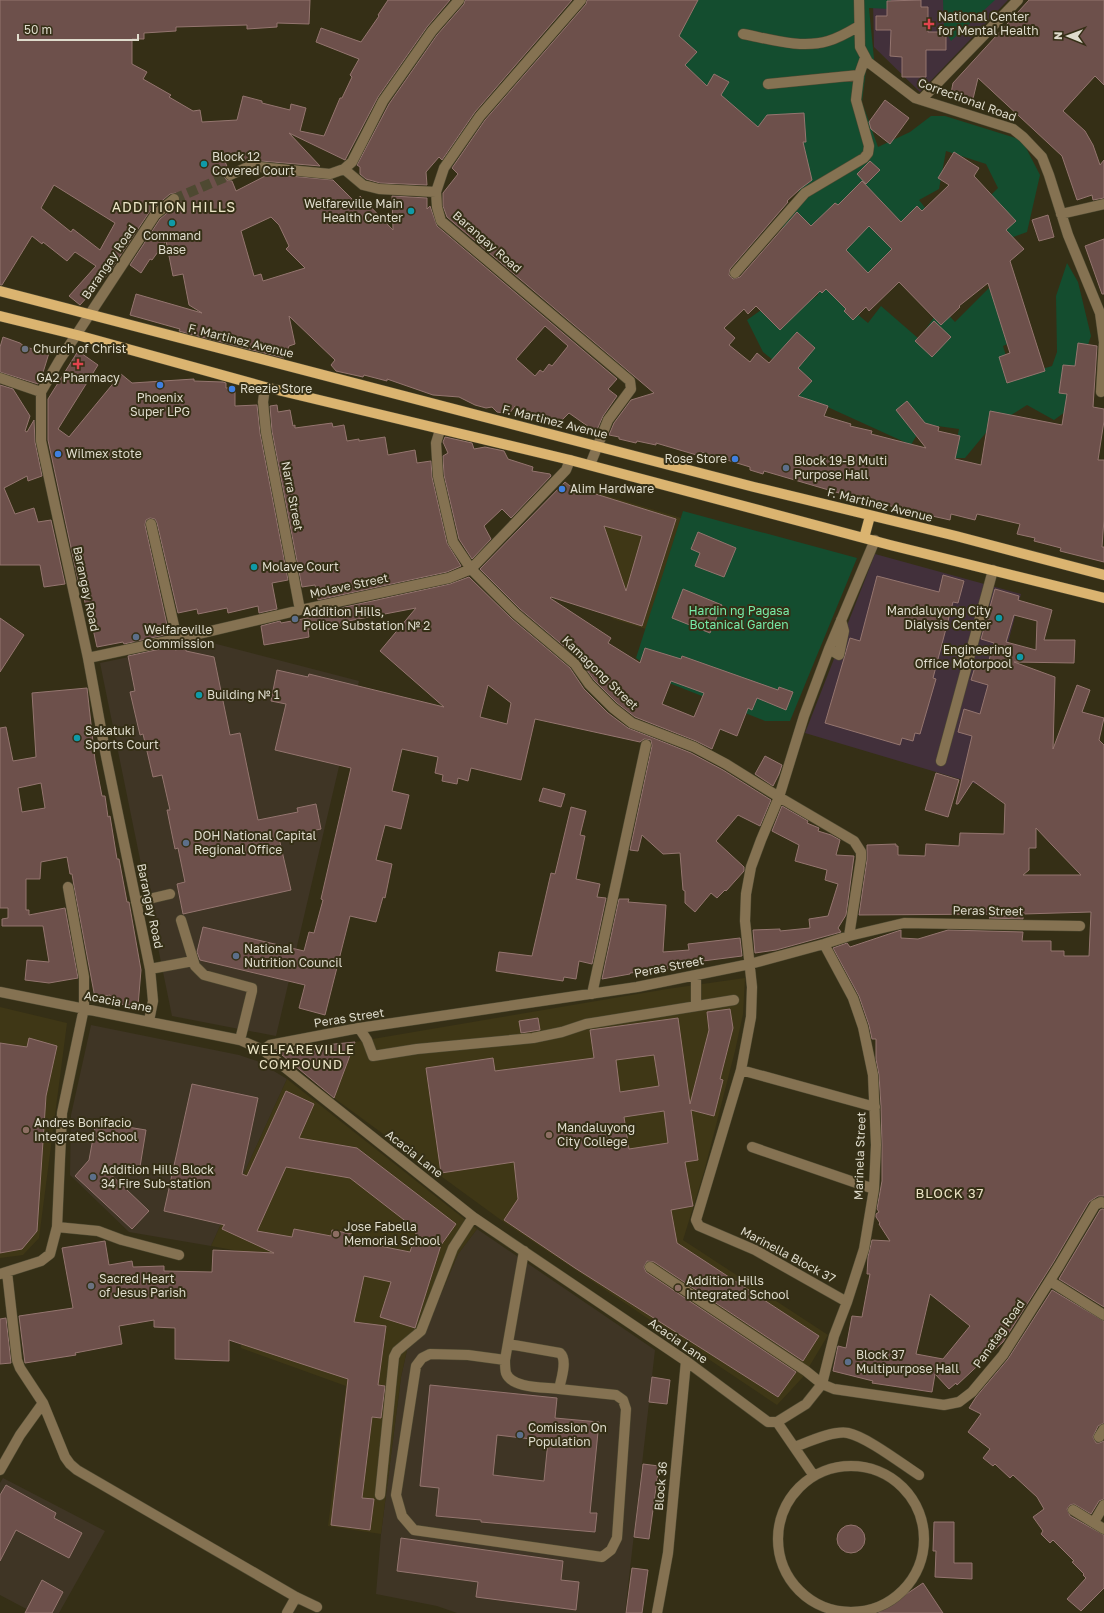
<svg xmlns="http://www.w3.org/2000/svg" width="1104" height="1613" font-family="'Golos Text',sans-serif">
<rect width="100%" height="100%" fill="#352f16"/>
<path fill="#3f3525" d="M205,641L359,681L276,1036L172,1016L100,663Z
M91,1025L239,1055L257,1061L287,1079L211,1246L129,1232L70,1175L71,1115Z
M477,1229L655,1350L625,1613H457L437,1606L376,1594L381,1534L401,1377L407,1350L424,1334L458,1254Z
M3,1478L105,1531L59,1613H34L0,1595V1483Z"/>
<path fill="#3f3716" d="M575,486L681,518L646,629L613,619L598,603L567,517Z
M745,978L743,1014L735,1051L704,1172L683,1240L828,1335L803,1377L777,1405L501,1220L334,1098L355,1042L667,989Z
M0,1007L67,1023L39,1238L23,1255L0,1258Z
M287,1079L477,1229L458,1254L424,1334L407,1350L401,1377L381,1534L328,1526L346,1386L241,1348L250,1253L211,1246Z"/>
<path fill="#42303b" d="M873,0H1008L920,92L874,47Z
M875,554L1021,594L1001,669L983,786L805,733Z"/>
<path fill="#144d2f" d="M698,0H891V9L869,8L874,59L866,70L862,102L878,147L910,132L931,116H945L1022,140L1040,175L1027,232L1002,241L979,207L998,188L986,164L946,151L939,189L919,200L938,224L896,227L891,251L845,304L868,323L881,306L919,339L941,307L955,322L989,288L1010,343L1003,346L1013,378L1052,366L1057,352L1056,296L1067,263L1078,282L1091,336L1065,412L1054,420L1027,405L989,429L965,458H953L959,429L923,424L911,445L821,404H788L799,381L763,352L747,320L778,298L798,309L818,295L810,272L781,231L803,182L653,41L687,22Z
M943,0H995L951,41L944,28Z
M683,511L857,558L790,721H765L669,683L636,658Z"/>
<path fill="#6d504b" stroke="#94756f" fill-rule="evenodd" d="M0,0H310L309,24L277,23V27L247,29V25L176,27V31L144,33V39H132V64L147,72L143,79L171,95L169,97L193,111L200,110L202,122L237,120L243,96L262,101V103L290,110L291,104L306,108L300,131L324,136L340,98H342L352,77L350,75L359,59L316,42L321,28L361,42L379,16L378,15L388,0H450L427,27L378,97L345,160L289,133L320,166L249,160L222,154L228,169L225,172L224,177L227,180L232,181L236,191L269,174L333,180L359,206L360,196L393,230L392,196L427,198V209L430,206L437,226L617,379L608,389L617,396L603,416L596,432L569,413L558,424L529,418L515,406L509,414L497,412L492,407L486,408L475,405L459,397L433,395L387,379V381L364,375L363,377L336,371L331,365L335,360L289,316L295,344L289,346L284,358L186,333L179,331L180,329L130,315L136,294L202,313L189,305L183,274L173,276L166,241L152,260L150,259L141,273L130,265L160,219L180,202V197L176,193L170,194L150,211L108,274L80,305L69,296L96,266L75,252L67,261L43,242L42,244L32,236L2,285H0ZM54,185L115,223L100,250L73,229L71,232L41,208ZM271,217L279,225L289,246L286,249L305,268L263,281L261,274L254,276L241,231ZM545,326L568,346L552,366L549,364L543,372L540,370L535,376L516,359Z
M465,0H572L475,112L442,160L439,157L426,172L427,185L380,183L366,179L360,174V167L357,165L389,104L437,35L464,4Z
M587,0H698L679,36L697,52L685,65L707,86L714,74L729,82L721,95L758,127L767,115L804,113L806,142H803L812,180L800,189L787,201L788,202L730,269L729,275L733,279L740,277L797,212L811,226L835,203L838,205L862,181L901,222L917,206L922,211L949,185L938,178L954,152L979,168L974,176L1016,221L1006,230L1024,249L1010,261L1045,371L1007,383L999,357L1010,353L988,283L959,306L960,307L941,325L899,282L869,311L866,307L853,320L844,311L846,309L826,289L822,293L820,291L780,330L756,306L748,314L744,309L724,328L735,338L729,345L750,362L757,353L769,363L797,332L815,348L798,368L812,381L798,396L828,406L824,416L851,424L850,426L872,431L871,434L926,448L896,410L907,401L925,423L939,427L938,431L960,436L955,459L981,465L990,411L1062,425L1067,394L1059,393L1063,365L1075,366L1078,343L1097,346L1093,407L1104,409V421L1098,460H1104V519L1102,547H1104V562L1060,551L1061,548L1034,541L1035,538L1017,534L1020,524L977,514L975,520L951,514L950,520L901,509L839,491V493L764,471L763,474L750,470V467L701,452L700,456L656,443V445L637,441L636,443L619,439V437L609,435L614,423L631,400L654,393L447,217L443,206V193L458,174L452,168L485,120L586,4ZM869,226L892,249L868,273L846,250Z
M921,0V7H928V32H946V50H926V77H902V57L890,56L891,30H876V16H887V1Z
M1029,0H1104V85L1095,76L1063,111L1085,131L1093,145L1100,165L1104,160V198L1093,200L1092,195L1077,200L1062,156L978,78L972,103L950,98L953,83Z
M885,100L909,118L890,144L871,129L869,122Z
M870,161L880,170L866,184L857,174Z
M1048,215L1054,237L1039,241L1032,220Z
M1104,239V294H1102L1085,246Z
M934,321L951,337L932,357L915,341Z
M3,337L20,343L25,347L49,353L41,379L38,384L0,372V347Z
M78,351L98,365L58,429L69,437L121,374L132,383L194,379V381L223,382L226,383V388H235V406L257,405L260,433L288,580L272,583L277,609L259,613L258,606L228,613L227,608L198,614L197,609L178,613L157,523L155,519L150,518L146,520L145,525L169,634L124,644L123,642L97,647L91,620L89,621L81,584L79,585L48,440V399Z
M0,385L13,389L30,416L25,431L27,432L34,420L35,442L42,476L28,481L27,476L4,488L15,514L34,508L38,522L51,520L65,584L44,587L40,565H0Z
M277,405L278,412L290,410L293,426L295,425V428L332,423L333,427L344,425L347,441L359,439V441L385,437L388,455L415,450L417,463L431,461L432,477L447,543L461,566L447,572L318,600L315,585L302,587L272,431L270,406Z
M445,437L472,443L474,449L485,447L504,451L508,459L533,467L532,471L550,474L551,476L511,518L502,509L484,526L491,539L472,559L459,539L444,475L443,456L448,453L443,442Z
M565,482L570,486L676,519L642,626L551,597L550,598L611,638L608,643L640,663L645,648L681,659L682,656L778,690L779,687L793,692L786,710L757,698L752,710L748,708L737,736L720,729L712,749L696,741L635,717L617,703L594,680L579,659L520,609L480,569ZM604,526L642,536L626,591ZM671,681L704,693L694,717L662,704Z
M698,532L736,548L724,577L695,566L700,553L691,549Z
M943,575L964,581L958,603L953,602L933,678L936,679L920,734L915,733L913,741L902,738L900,745L825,723L850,638L860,641L877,576L939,592Z
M469,577L512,619L570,668L584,689L608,713L628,728L691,753L723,770L771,800L760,826L738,815L716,841L744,867V871L726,891L725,890L717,898L711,893L695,912L685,903V891L683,890L680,853L663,854L642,835L638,851L630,850L652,746L651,740L644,739L640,742L535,719L521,780L471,768L468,781L458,778L457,784L442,781L443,775L435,773L438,757L402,749L392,791L409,795L401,829L385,825L376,860L392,864L385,898L383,897L376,922L350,916L325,1015L299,1008L305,985L200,960L197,952L203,927L304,951L309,932L314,933L323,900L321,899L351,768L275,750L286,704L271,701L277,670L308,677L309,674L444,707L380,651L416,608L343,622L344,627L308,629L309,637L264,645L261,626L280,621L281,623L313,617V614L450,584ZM488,685L511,703L507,724L480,717Z
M683,589L722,605L710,633L672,618Z
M995,589L1019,596L1018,600L1052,610L1044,640H1075L1074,663L1014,662L1055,677L1053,749L1077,685L1090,690L1082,712L1104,718L1099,740L1104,745V1196H1098L1089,1202L1053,1263L1003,1342L957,1385L956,1383L949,1389L935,1374L932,1392L872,1383L873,1381L833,1371L838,1346L846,1348L852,1316L862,1317L870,1274H867L868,1257L872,1240L890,1241L879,1224L880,1223L876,1217V1214L879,1212L877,1209L882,1181V1145L881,1106L879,1075L876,1059V1039H872L869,1025L859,996L833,948L847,943L850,947L901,930V938L918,939L948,930L1023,932L1022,941H1051V951H1064V956H1089L1091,912L1023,914V919L989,918L1002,914L859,915L867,860V845L896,844V846H898V855L925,856L926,844L959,846L960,833L1004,834L1005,804L973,781L958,804H956L972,736L958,732L964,709L980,714L988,685L971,680L975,667L986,670L994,643L981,639ZM1014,615L1037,621L1036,650L1006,642ZM1036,828L1053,846L1081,875H1023L1029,870V848H1036ZM930,1294L970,1326L943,1359L916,1354Z
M0,618L24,635L0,672Z
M174,646L175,650L186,648V651L214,657L230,735L240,733L258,820L298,812L297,808L316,804L321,829L279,838L291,890L183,914L177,884L185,882L178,848L175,849L167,810H170L162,775L153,777L143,734L140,735L130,692L135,691L128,656Z
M87,688L95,760L102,796H105L108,817L110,816L117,859H119L127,902H129L141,970L138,1006L109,1003L110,995L95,998L74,886L72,874H70L67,857L41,862L40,879H26V910H29V915L65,908L78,978L49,983L25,980L27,960L49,962L43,926H2V919L8,918V908H0V728L6,727L13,761L36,757L32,693ZM41,783L45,808L22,812L18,788Z
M765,756L782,765L779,774L773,786L755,774Z
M936,773L959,780L948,817L925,810Z
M543,788L565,794L561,807L539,801Z
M782,806L808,821L807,823L819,828L818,831L831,835L840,840L836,855L854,856L846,915L838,928L841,932L776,950L755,953L753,930L780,929V931L810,928L809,919L828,916L838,884L825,880L827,870L795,861L799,845L772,831Z
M571,807L586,811L580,835L585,836L576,879L600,884L597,897L606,898L592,964L579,961L576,979L564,977L563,981L496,971L499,952L532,956L551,873L555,874Z
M619,899H629L628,902L666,905L663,952L689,950L688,944L740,938L742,956L687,963L688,967L630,973V974L602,979Z
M730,1009L733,1028L720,1079L723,1080L714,1116L691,1110L698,1160L685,1162L693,1206L671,1210L677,1243L819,1336L803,1361L654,1262L647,1261L644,1267L646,1272L796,1372L778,1397L575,1268L504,1220L518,1199L514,1162L441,1173L426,1068L493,1058L495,1071L594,1058L590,1030L678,1018L690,1104L709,1030L707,1012ZM654,1055L659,1086L620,1092L616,1060ZM664,1111L668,1143L629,1149L624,1117Z
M538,1018L540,1030L521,1033L519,1021Z
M29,1038L57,1046L46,1096L37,1231L22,1249L0,1253V1043L27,1047Z
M355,1042L334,1098L276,1050L284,1049Z
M192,1084L258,1098L242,1174L247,1176L286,1091L314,1104L299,1138L357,1148L456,1224L441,1245L415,1328L380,1317L391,1282L364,1276L354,1322L386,1326L378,1385L385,1386L381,1418L372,1417L362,1498L374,1499L370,1530L331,1525L348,1379L229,1340V1361L175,1359V1328L154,1327V1320L119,1326L122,1344L75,1353L76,1355L25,1363L19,1316L73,1308L62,1248L105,1241L109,1265L132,1261L133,1267L164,1266V1271L212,1272L213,1250L274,1253L222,1229L224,1225H225L164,1211ZM286,1167L350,1178L417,1230L410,1252L350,1240L352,1234L332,1230L331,1236L294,1229L292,1237L257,1231Z
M96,1122L146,1130L139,1173L103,1167L149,1211L132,1229L75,1176L89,1160Z
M1102,1209H1104V1307L1059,1279L1100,1210Z
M1052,1290L1104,1321V1423L1098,1426L1093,1437L1096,1443H1099L1104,1441V1499L1099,1501L1091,1514L1074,1504L1070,1505L1067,1509L1070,1516L1104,1535V1588L1081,1611L1067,1599L1086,1578L1083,1575L1084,1574L1072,1562L1074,1561L1053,1540L1050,1543L1041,1534L1043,1531L1033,1517L1044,1509L1037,1497L1013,1475L1010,1478L995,1464L993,1466L983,1458L990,1449L968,1432L981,1414L969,1408L976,1397L1008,1359Z
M6,1318L11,1363L0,1364V1319Z
M652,1377L670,1380L667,1404L649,1402Z
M430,1385L557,1398L555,1418L599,1422L590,1513H597L595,1532L481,1522V1520L436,1516L439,1488L420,1486ZM497,1435L548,1441L544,1481L493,1475Z
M643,1464L659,1466L649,1539L634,1537Z
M6,1485L56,1513L54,1518L82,1533L69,1558L16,1530L0,1561V1495Z
M934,1522H954V1563H972V1579L935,1577L936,1551H933Z
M837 1539a14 14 0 1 1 28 0a14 14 0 1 1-28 0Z
M401,1538L563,1561L561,1580L579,1582L576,1610L476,1597L478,1582L397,1571Z
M632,1568L648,1570L642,1613H626Z
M42,1580L63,1592L52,1613H25Z
M923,1583L943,1613H878Z"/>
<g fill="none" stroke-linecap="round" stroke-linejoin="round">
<path stroke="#4e4931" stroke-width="10" stroke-dasharray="10 5" stroke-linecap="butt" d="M174,199L230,175"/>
<g stroke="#504b33" stroke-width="11">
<path id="minor" d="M581,0L480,116L444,168L436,192L437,207L441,221L630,381L631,389L608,420L590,465
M859,0L860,47L868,62L915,98L1013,129L1023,137L1042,157L1049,175L1068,235L1100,313L1104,342L1101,392
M743,34C770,39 801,49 828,41C839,38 849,32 859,26
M768,84L859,75L865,58
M921,100L1018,0
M344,169L363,185L379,189L436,192
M230,175L250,166L330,174L344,169L352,162L383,101L432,31L459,0
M1061,214L1104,204
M735,273L805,193L864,158L868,153L869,146L856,100L859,75
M0,378L41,392
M265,387L263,402L266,432L300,610
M440,430L436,443L438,476L453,542L471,569L516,614L575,664L589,684L613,708L632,723L694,747L726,764L779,797L854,841L861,852V859L849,936
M151,524L177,639
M829,649L839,655L844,631L841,620
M88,658L177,639L300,610L449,578L471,569L566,470L570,460
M941,761L993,570
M136,902L170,894
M181,920L195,966L204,975L252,988V991L240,1040
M150,969L193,961
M696,975V1006
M0,992L240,1040L263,1050L473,1217L686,1361L768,1422H777
M592,994L646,745
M149,1021L153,1001L150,969L106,756L88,658L41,441V392L59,361L155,215L174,199
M359,1028L367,1040L373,1056L417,1049L533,1038L562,1032L586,1024L734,1000
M263,1050L270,1045L359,1028L637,987L750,964L824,944L849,936L904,923L1080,926
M741,1070L875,1107
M752,1147L874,1189
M57,1227L98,1231L122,1240L179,1255
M524,1251L505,1360C505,1363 505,1369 506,1373C512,1389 545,1387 559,1389
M650,1267L806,1371L822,1384L834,1389L944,1405L959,1402L972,1392L1003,1355L1059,1266L1095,1205L1101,1202L1104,1203
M7,1272L17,1360L20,1368L43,1403L65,1457L70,1464L77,1470L296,1597L317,1607
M0,1274L41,1261L50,1254L57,1227L62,1113L84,1008V977L68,887
M1050,1281L1104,1315
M847,1302L755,1250L699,1226L696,1220L741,1070L751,1017L752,987L745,921L746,894L751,867L761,840L779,797L804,716L829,649L875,540
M505,1360L468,1355L430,1354L422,1358L416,1366L396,1495L402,1516L414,1530L602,1557L611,1550L617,1538L626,1409L623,1400L616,1395L559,1389C561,1379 568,1360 560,1353L508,1344
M777,1422L806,1404L822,1384L834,1336L847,1302L864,1249L874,1189L876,1145L873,1075L863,1027L853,998L824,944
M777,1422L814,1476
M1099,1437L1104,1429
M795,1447C808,1442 834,1430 848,1433C867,1437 902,1464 919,1475
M778 1539a73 73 0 1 1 146 0a73 73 0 1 1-146 0Z
M0,1470L20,1435L43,1403
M380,1495L394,1357L397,1351L421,1331L453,1248L473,1217
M1073,1510L1104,1529
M1094,1522L1104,1505
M287,1613L296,1597
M657,1613L668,1553L686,1361"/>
</g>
<g stroke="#504b33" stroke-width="11">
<path id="major" d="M0,291L754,487L956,536L1104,575
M0,316L77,335L265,387L570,460L890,545L1104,598
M864,538L870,516"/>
</g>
<use href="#minor" stroke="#857252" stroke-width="10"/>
<use href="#major" stroke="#dbb470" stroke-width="10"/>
</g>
<g fill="#e0444e" stroke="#352f16" stroke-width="1.5">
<path d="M927 18h4v4h4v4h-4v4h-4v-4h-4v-4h4z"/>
<path d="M76 358h4v4h4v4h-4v4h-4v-4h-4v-4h4z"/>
</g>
<g fill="#0f9aa8" stroke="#352f16" stroke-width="1.5">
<circle cx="204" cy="164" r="4"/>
<circle cx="411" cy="211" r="4"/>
<circle cx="172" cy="223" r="4"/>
<circle cx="254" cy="567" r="4"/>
<circle cx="999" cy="618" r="4"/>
<circle cx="1020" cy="657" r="4"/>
<circle cx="199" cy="695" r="4"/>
<circle cx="77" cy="738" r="4"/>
</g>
<g fill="#6b7280" stroke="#352f16" stroke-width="1.5">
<circle cx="25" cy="349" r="4"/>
<circle cx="91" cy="1286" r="4"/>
</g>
<g fill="#3f7fe0" stroke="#352f16" stroke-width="1.5">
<circle cx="160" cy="385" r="4"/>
<circle cx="232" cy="389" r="4"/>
<circle cx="58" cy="454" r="4"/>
<circle cx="735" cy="459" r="4"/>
<circle cx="562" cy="489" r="4"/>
</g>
<g fill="#5c6f8a" stroke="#352f16" stroke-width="1.5">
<circle cx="786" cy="468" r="4"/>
<circle cx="295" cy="619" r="4"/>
<circle cx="136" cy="637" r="4"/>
<circle cx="186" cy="843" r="4"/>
<circle cx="236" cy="956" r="4"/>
<circle cx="93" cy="1177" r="4"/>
<circle cx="848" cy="1362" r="4"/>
<circle cx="520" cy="1435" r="4"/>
</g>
<g fill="#8d6e63" stroke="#352f16" stroke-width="1.5">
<circle cx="26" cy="1130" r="4"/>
<circle cx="549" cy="1135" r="4"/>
<circle cx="336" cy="1234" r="4"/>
<circle cx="678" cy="1288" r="4"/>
</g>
<g text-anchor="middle" stroke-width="4" stroke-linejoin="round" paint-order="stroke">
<g font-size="12" fill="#dfdccd" stroke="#352f16" text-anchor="start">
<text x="938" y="21">National Center<tspan x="938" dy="14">for Mental Health</tspan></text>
<text x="212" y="161">Block 12<tspan x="212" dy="14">Covered Court</tspan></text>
<text x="403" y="208" text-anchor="end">Welfareville Main<tspan x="403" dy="14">Health Center</tspan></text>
<text x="172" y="240" text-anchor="middle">Command<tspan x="172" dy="14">Base</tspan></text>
<text x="33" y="353">Church of Christ</text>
<text x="78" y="382" text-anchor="middle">GA2 Pharmacy</text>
<text x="240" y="393">Reezie Store</text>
<text x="160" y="402" text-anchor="middle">Phoenix<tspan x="160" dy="14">Super LPG</tspan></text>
<text x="66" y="458">Wilmex stote</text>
<text x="727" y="463" text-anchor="end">Rose Store</text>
<text x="794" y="465">Block 19-B Multi<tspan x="794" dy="14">Purpose Hall</tspan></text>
<text x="570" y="493">Alim Hardware</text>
<text x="262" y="571">Molave Court</text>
<text x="991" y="615" text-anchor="end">Mandaluyong City<tspan x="991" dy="14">Dialysis Center</tspan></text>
<text x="303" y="616">Addition Hills,<tspan x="303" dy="14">Police Substation № 2</tspan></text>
<text x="144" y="634">Welfareville<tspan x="144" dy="14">Commission</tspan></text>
<text x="1012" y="654" text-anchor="end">Engineering<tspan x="1012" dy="14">Office Motorpool</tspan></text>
<text x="207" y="699">Building № 1</text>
<text x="85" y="735">Sakatuki<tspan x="85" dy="14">Sports Court</tspan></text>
<text x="194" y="840">DOH National Capital<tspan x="194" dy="14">Regional Office</tspan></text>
<text x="244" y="953">National<tspan x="244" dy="14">Nutrition Council</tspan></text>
<text x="34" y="1127">Andres Bonifacio<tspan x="34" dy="14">Integrated School</tspan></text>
<text x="557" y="1132">Mandaluyong<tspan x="557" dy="14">City College</tspan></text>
<text x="101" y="1174">Addition Hills Block<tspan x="101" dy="14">34 Fire Sub-station</tspan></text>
<text x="344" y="1231">Jose Fabella<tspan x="344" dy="14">Memorial School</tspan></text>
<text x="99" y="1283">Sacred Heart<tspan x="99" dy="14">of Jesus Parish</tspan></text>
<text x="686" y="1285">Addition Hills<tspan x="686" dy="14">Integrated School</tspan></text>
<text x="856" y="1359">Block 37<tspan x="856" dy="14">Multipurpose Hall</tspan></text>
<text x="528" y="1432">Comission On<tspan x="528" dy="14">Population</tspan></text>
</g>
<g font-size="12" fill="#dfdccd" stroke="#352f16">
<text transform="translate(967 100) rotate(20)" y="4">Correctional Road</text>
<text transform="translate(487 242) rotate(41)" y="4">Barangay Road</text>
<text transform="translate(109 262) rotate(-56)" y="4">Barangay Road</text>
<text transform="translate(241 341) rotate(14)" y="4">F. Martinez Avenue</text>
<text transform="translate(555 422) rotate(14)" y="4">F. Martinez Avenue</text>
<text transform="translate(292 496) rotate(79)" y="4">Narra Street</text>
<text transform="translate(880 505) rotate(14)" y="4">F. Martinez Avenue</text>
<text transform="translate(349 586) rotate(-12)" y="4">Molave Street</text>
<text transform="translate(86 589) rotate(78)" y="4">Barangay Road</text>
<text transform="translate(600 673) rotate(44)" y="4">Kamagong Street</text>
<text transform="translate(150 906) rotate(78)" y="4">Barangay Road</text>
<text transform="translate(988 911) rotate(1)" y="4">Peras Street</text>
<text transform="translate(669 967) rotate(-11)" y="4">Peras Street</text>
<text transform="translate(118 1002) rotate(11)" y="4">Acacia Lane</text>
<text transform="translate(349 1018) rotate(-9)" y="4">Peras Street</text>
<text transform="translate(414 1154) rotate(38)" y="4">Acacia Lane</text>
<text transform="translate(860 1156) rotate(-88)" y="4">Marinela Street</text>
<text transform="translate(788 1255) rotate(28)" y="4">Marinella Block 37</text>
<text transform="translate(999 1334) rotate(-55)" y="4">Panatag Road</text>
<text transform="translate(678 1341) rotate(35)" y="4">Acacia Lane</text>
<text transform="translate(661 1486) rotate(-85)" y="4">Block 36</text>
</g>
<g font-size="12" fill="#77eca8" stroke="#352f16">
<text x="739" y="615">Hardin ng Pagasa<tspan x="739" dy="14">Botanical Garden</tspan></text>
</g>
<g font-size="13" letter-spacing="1" fill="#ece5c7" stroke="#352f16">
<text x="301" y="1054">WELFAREVILLE<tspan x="301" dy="15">COMPOUND</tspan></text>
<text x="950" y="1198">BLOCK 37</text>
</g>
<g font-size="14" letter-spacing="1" fill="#ece5c7" stroke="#352f16">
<text x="174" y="212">ADDITION HILLS</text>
</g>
</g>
<g transform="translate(1068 36) rotate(271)" stroke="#352f16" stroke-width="3" paint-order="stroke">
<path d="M0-3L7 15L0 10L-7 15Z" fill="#dfdccd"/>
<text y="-6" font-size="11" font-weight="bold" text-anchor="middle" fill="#dfdccd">N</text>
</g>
<path d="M18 34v6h120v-6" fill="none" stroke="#dfdccd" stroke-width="2"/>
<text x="24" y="34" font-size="12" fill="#dfdccd" stroke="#352f16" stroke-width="3" paint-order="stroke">50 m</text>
</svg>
